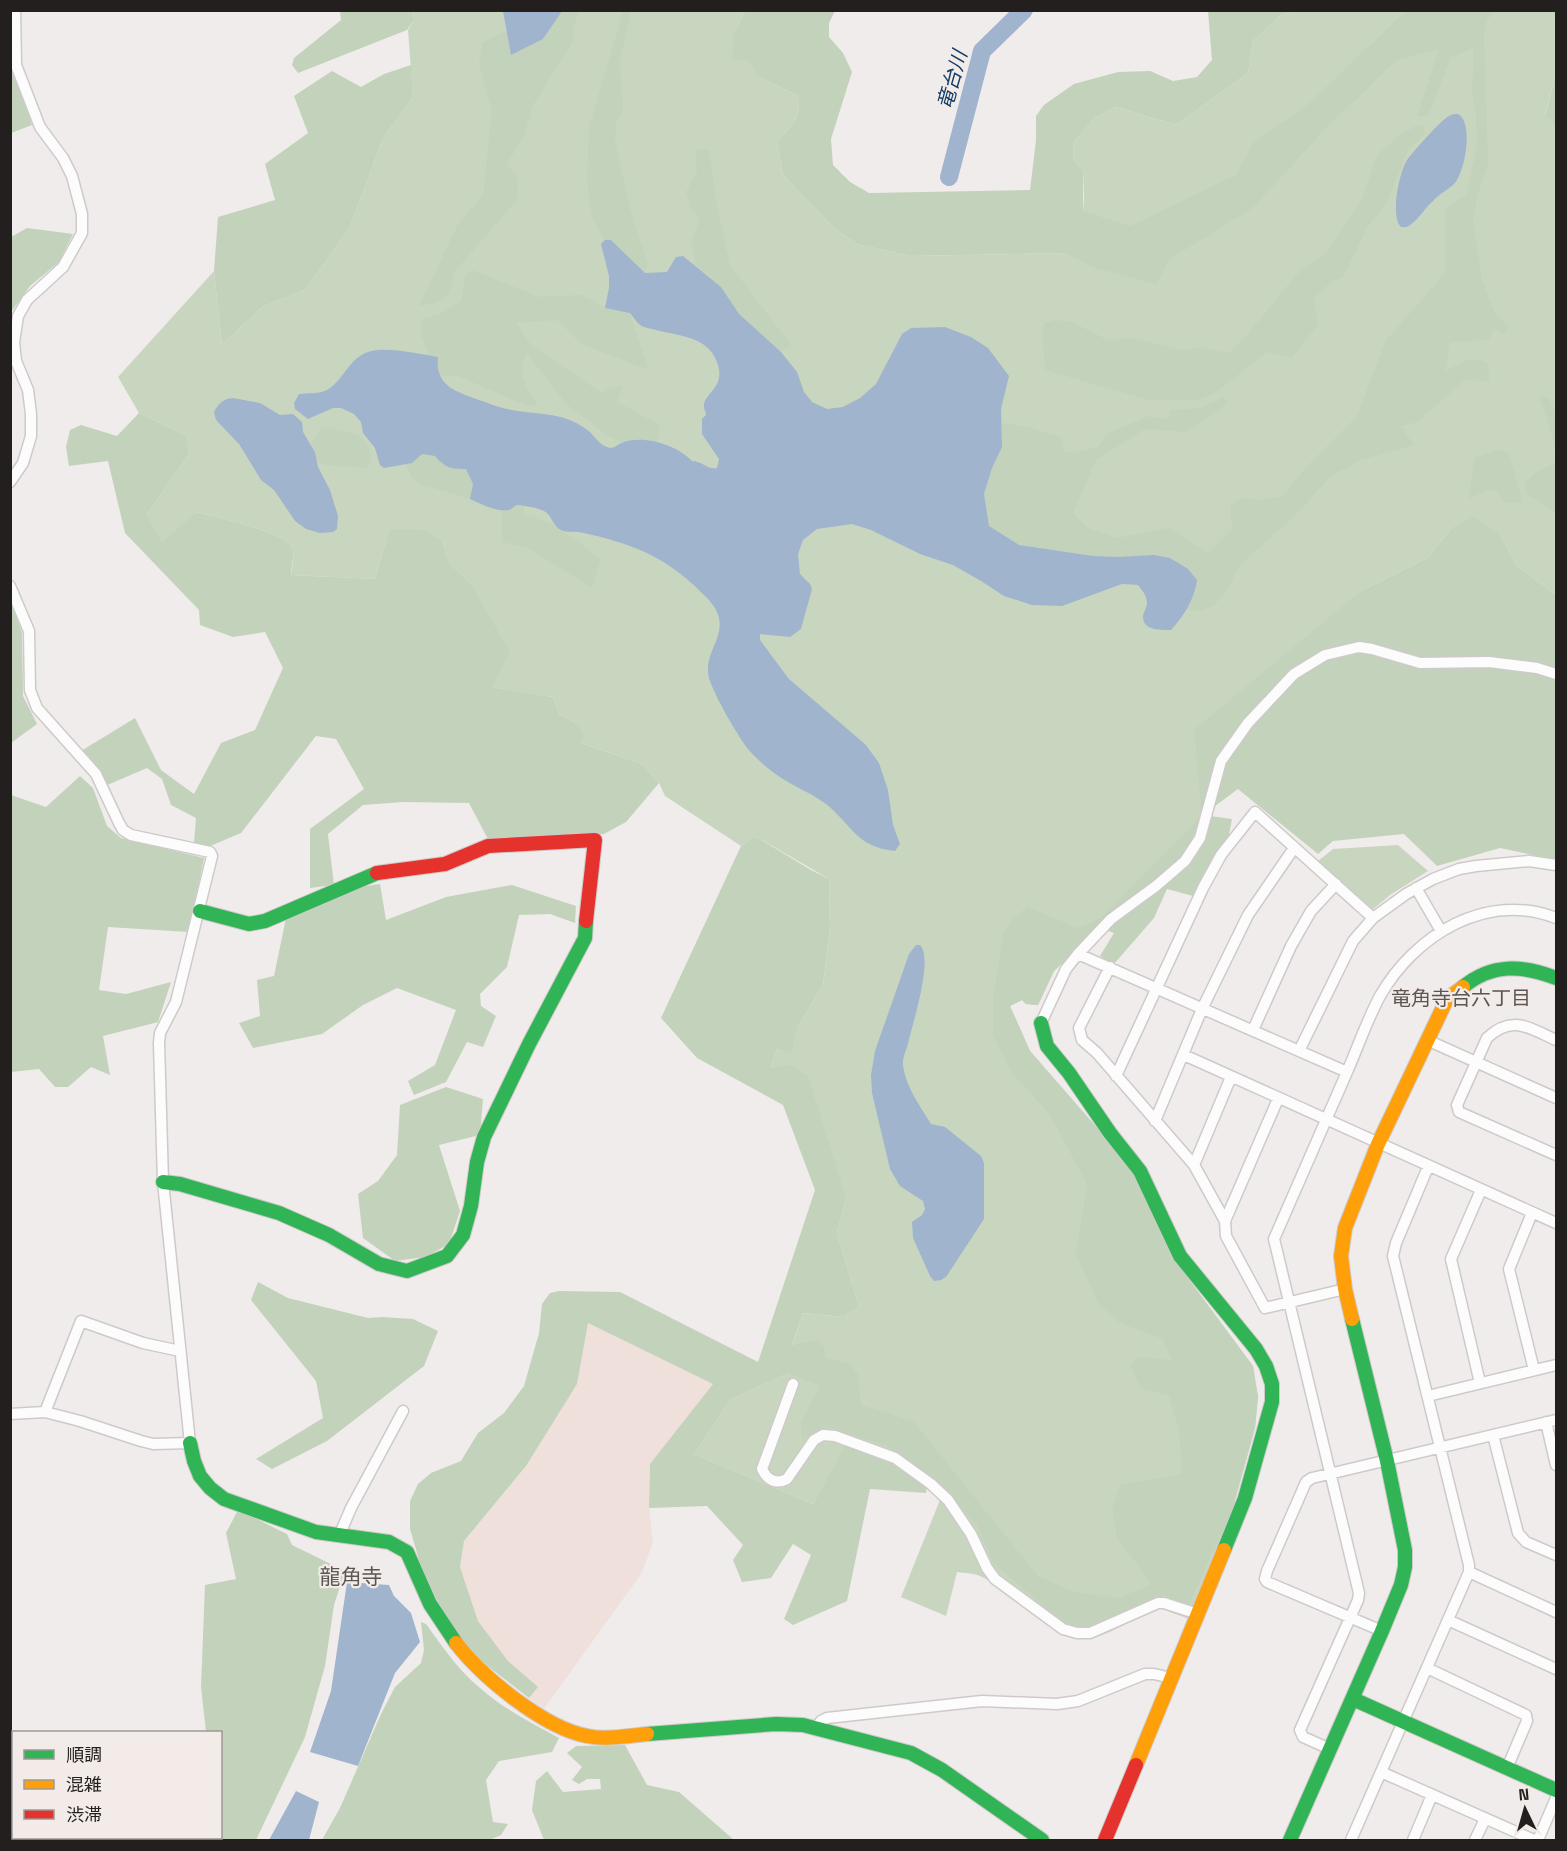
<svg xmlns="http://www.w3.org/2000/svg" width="1567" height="1851" font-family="'Space Grotesk','Noto Sans JP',sans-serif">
<rect width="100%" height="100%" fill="#f0eceb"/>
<path fill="#efe0db" d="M588,1323L714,1384L650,1464L649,1508L653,1543L641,1574L544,1709L529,1698L537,1687L508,1661L478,1621L460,1567L464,1541L526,1466L577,1384Z"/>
<path fill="#c8d6c0" d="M413,11H745L734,33L759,77L797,95C803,118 792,125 777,142L783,175L835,229L857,244L910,256L1065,253L1083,211L1084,198L1083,171L1073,158L1074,141L1095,118L1116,107L1176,125L1248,73L1253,41L1280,16L1292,11H1556V73L1545,115L1556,126V595L1517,566L1499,533L1453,527L1427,558L1361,591L1202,815L1100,927L1054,971L1038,1005L1026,1004L1022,1000L1010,1006L1030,1051L1105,1137L1173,1258L1253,1366L1258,1397L1255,1428L1232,1511L1189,1619L1157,1607C1138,1616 1111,1635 1090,1638C1051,1643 1013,1591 980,1576C973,1573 964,1573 957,1572L946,1616L901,1597L940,1500L927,1487L845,1446L813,1504L694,1454L731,1399L789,1373L792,1346L803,1313L844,1317L859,1307L837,1233L846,1198L770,1068L777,1049L792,1052L798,1026L823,985L830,928L829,879L755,836L741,846L665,796L659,783L642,764L581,743L577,724L559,714L553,697L491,687L470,583L450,564L442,541L389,529L375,579L291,575C292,567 295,554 292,547C286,533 213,516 196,512L162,543L147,514L189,454L187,436L139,413L118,377L214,271L222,345L262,307L305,290L350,227L383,138L413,98L408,30L414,20Z
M1398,845L1428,871L1390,895L1371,911L1318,861L1333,849Z"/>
<path fill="#c3d2bb" d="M340,11H413L414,20L407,30L298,73L292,65L294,58L341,20Z
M562,11H580L575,22L572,43L533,105L524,136L507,164L518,177V199L455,271L449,295L436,303L419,306L458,224L483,195L492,111L479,64L482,43L507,30L511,54L543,39Z
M623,11H631L620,61L623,111L616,123L615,140L631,212L648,265L645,273L612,240H605L592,218L587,182L589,128Z
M745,11H835L829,23V37L843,53L852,72L831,139L833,165L850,182L869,193L1030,190L1036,140V116L1044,105L1074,84L1118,72L1150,71L1173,81L1197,77L1212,60L1208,11H1292L1280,16L1253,41L1248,73L1176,125L1116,107L1095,118L1074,141L1073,158L1083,171V211L1130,226L1236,175L1253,143L1307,105L1406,11H1495L1487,20L1484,36L1488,163L1478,193L1473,221L1482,280L1495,314L1509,327L1505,334L1493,329L1489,340L1450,342L1445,371C1462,364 1469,353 1488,364L1489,381L1465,380L1417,422L1401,426L1414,445L1361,460L1333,475L1289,521L1241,564L1225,593L1213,606L1200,611L1186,609L1196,592L1119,557L1093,556L1019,545L989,526L984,494L992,468L1002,447V423L1028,427L1061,437L1064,452L1076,453L1099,446L1106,434L1149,416L1169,419L1171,410L1201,408L1224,397L1228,403L1187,432L1145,429L1096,460L1073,513L1088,528L1117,538L1169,528L1208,553L1232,529L1230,505L1241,498L1261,500L1283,496L1307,466L1357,416L1386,340L1446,272L1445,208L1467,194L1477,143L1476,117L1472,92L1474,47L1450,59L1428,116H1417L1439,49L1397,60L1326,128L1254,207L1170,259L1156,284L1092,267L1065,253L910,256L857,244L835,229L783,175L777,142C792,125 803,118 797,95L759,77L747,59L732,61L734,33Z
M10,44L12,64L32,125L11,133Z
M411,65L413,98L383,138L350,227L305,290L262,307L222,345L214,271L218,217L275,200L265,164L308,133L294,96L332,71L361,87L384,74Z
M1556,73V126L1545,116Z
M1417,125H1423L1425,134L1409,149L1387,202L1367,228L1343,277L1331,282L1314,298L1318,325L1291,358L1267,352L1215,393L1198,400H1149L1045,370L1042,328L1044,323L1055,320L1072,322L1108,340L1133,338L1185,351L1201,347L1228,353L1239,344L1299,272L1325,254L1363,197L1377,155L1397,137Z
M695,149L709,150L716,200L730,265L791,345L781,352L739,314L721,287L695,264L692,242L700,218L691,208L686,192L697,172Z
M27,228L73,234L59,262L30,286L11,312V237Z
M472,270L539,297L581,295L605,308L630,313L649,370L581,344L557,320L516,323L532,346L602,393L611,387H622L617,402L660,425L657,443L635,440L623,442L608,436L566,404L527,353C514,374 527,387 538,406L525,405L458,376H439L437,366L438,357L429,355L421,334L422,319L440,314L461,301L465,275Z
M1543,397H1548L1556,412V447L1540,398Z
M139,413L187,436L189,454L147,514L162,542L196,512C213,516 286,533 292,547C295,554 291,567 291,575L375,579L389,529L423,530L442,541L450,564L470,583L510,652L492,687L553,697L559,714L577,724L583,734L581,743L642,764L659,783L626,822L604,834L557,835L490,843L469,803L403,802L363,805L328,834L334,885L310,888V829L364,789L336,739L316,736L241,833L203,849L194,843L196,818L171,805L162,779L147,768L105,786L81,751L135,718L161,770L194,794L221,743L255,730L283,668L265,632L233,637L200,625L199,610L125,533L108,461L69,466L66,447L70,430L81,425L117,436Z
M330,428C337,430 356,433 362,438C371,444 373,459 368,468L325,465L317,461L311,443L320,429Z
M1497,450L1509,453L1523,503L1503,502L1498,492L1489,489L1469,499L1474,458Z
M422,454L435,456L442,464L466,468L473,484L470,499L417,483L412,478L406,464L412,463Z
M1556,462V514L1527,494L1525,483L1535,473Z
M517,505L523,506L525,515C555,521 577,542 601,559L592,588L528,548L502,542V509L509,510Z
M1473,517L1499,533L1517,566L1556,595V860L1500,848L1437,866L1404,834L1333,841L1318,854L1238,789L1203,815L1232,819L1228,840L1193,896L1167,889L1154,918L1114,964L1100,956L1114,933L1100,928L1054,971L1038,1005L1026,1004L1022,1000L1010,1006L1030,1051L1105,1137L1136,1177L1173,1258L1253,1366L1258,1397L1255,1428L1232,1511L1188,1606L1165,1595L1104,1624L1078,1628L1060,1620L993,1563L977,1525L934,1480L887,1446L827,1427L802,1439L801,1423L820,1386L789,1373L731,1399L694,1454L813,1504L845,1445L887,1460L927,1487L926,1493L870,1489L847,1601L793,1625L784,1619L811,1555L793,1544L771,1578L742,1582L733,1560L743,1545L707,1506L649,1508L650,1464L713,1384L588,1323L577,1384L526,1466L464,1541L460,1567L478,1621L508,1661L538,1687L529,1698L476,1657L449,1624L422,1570L410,1529V1501L418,1484L431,1473L461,1461L478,1433L504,1413L524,1386L539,1333L542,1304L550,1293L559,1291L620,1292L758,1362L815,1190L783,1105L697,1058L661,1018L741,846L755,836L811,870L829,879L830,928L823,985L798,1026L792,1053L777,1049L770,1068L790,1065L808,1076L846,1198L837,1233L859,1307L844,1317L803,1313L792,1345L816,1340L824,1347L826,1358L849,1363L858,1375L861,1405L913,1421L1038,1576L1074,1592L1119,1598L1152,1584L1117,1538L1112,1509L1120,1485L1182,1474L1179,1429L1169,1396L1140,1388L1131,1366L1136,1357L1172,1360L1163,1339L1120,1323L1098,1303L1076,1254L1087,1184L1049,1113L1011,1072L993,1035V1000L1003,934L1014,917L1028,907L1077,928L1100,919L1202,815L1194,730L1361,591L1427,558L1453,527Z
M10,598L22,633L23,696L37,724L11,743Z
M80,776L93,788L107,826L121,838L204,858L189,932L108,927L99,990L126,994L171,982L158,1022L103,1036L110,1075L91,1067L68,1087H55L39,1069L11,1072V795L46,807Z
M380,884L386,920L446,897L512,885L576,906L575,923L550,914L519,915L507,967L480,994L481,1006L496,1016L483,1047L467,1042L446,1082L414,1095L408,1081L435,1065L456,1010L397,988L363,1005L322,1034L253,1048L239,1023L260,1016L257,980L274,976L286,918L360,887Z
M446,1087L483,1099L480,1135L439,1145L460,1211L449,1244L425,1257L395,1261L363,1238L358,1194L378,1181L397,1155L400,1105Z
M258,1282L288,1298L368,1318L382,1317L413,1319L438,1331L424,1366L327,1441L272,1469L256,1459L323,1418L316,1381L251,1300Z
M238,1510L287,1534L292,1545L345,1571L334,1605L325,1666L305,1737L256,1840H158V1838H220V1732H206L201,1687L205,1585L236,1579L226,1533Z
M421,1622L426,1624C442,1646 458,1670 480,1688C503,1709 532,1723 559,1738L552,1752L499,1761L486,1780L493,1822L508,1824L501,1835L492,1839L322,1840L340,1808L381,1714L395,1687L421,1663L424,1650Z
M625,1745L647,1785L679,1792L734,1840H544L532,1810L536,1781L547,1771L563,1792L601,1789L600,1779H587L579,1784L572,1780L582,1767L567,1753L576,1746Z
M10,1785L13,1787L14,1838H41L43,1840H11Z"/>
<path fill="#a0b4cd" d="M503,11V10L562,11L543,39L511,55Z
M1458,114C1474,123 1465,171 1455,183C1448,190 1439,194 1433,201C1425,208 1419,219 1410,225C1406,228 1406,227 1401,227C1390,216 1399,173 1407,160C1413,152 1441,120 1449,116C1452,114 1455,114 1458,114Z
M605,240H611L645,273L667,272L676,257L683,256L721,287L739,314L781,352L797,372L804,392L812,402L827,409L843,407L860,398L876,384L902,334L911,328L945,327L971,337L988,348L1009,376L1001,409L1002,447L992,468L984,494L989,526L1019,545L1093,556L1119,557L1154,555L1170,558L1188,569L1197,580C1195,598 1184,616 1171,630C1162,630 1143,631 1143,617C1143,612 1147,608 1147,603C1147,596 1142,590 1138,585L1122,584L1062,606L1032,605L1004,596L981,581L953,565L920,554L871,530L852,524L817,529L803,540L798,554L800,574L810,584L812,589L801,629L790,637L760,634V640L789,679L866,745L879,763L888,790L893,825L900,844L895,851C856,847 853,826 826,804C813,794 797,788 783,779C772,772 757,760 748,749C736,733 715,697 709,678C701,648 739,630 706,597C672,562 644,548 597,536C591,535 585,533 579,532C573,531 567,533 561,530C553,527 552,515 544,511C538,508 522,505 517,505C514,506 512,509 509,510C496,512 481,504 470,499L473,484L466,469C451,469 445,468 435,456L422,454L412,463L384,468L380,465L375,448L363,433L361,422L354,414L341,408H333L308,419L295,409L294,403L299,394C308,393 319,394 327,390C344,380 349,358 368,352C385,346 419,354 438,357C435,385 454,391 476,399C486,402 497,407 507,409C528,414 550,412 570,420C577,423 584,427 590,432C595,437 600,445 607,447C614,450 617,444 624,442C645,435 677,445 692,461C703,461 707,470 717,468L719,459L702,434V419L706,415C706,412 704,410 704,407C702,393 731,387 714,356C703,335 672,335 652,329C647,328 642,327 639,324C635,321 633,316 630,313L605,308L609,288V276L601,244Z
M233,398L260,403L280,415L293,414L302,422L303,432L315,452L318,467L330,490L338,516L337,529L333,532L320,533L306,529L295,521L274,490L261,480L239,444L216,420L214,412C219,403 223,399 233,398Z
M916,945H920C934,959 912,1025 908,1044C906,1050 902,1059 903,1066C906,1087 920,1106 931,1124L945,1127L981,1156L984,1163V1219L946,1277L941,1280L934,1281L930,1276L913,1238L912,1222L922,1215L925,1209L923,1201L900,1186L890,1169L872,1093L871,1075L875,1051L909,954Z
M347,1582L389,1585L394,1596L411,1613L420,1642L395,1673L358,1766L310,1752L331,1691Z
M296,1791L319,1802L309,1840H269Z"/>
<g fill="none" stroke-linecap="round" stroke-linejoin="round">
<path stroke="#a0b4cd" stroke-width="18" d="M949,177L982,51L1024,10"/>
<g stroke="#cecaca" stroke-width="13">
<path id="street" d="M10,482L23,463L31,436V414L28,390L16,361L14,342L18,316L27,300L63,267L82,233V214L72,176L63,158L40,127L16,65L15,10
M10,586L29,631L30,690L37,708L96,774L119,823L123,830L131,835L210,852L212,856L176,1002L160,1033L159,1043L163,1182L190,1443L153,1444L141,1441L80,1421L45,1412L10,1414
M1416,888L1441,931
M1078,954L1347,1072L1274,1239L1359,1593L1358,1600L1300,1730L1303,1737L1330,1749
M1110,967L1079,1028L1082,1040L1097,1053L1194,1165L1225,1221L1226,1236L1265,1308L1345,1289
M1041,1023L1066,969L1078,954L1111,919L1156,886L1185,861L1200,838L1221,761L1248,723L1294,674L1325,655L1359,647L1372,649L1420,663L1489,662L1537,668L1556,674
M1253,1030L1291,946L1311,911L1336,884
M1427,1040L1556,1098
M1556,1040C1529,1028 1512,1014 1487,1038L1457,1105L1459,1112L1556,1155
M1299,1051L1353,941L1373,918L1406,894L1433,879L1459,869L1476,866L1529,861L1556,865
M1184,1055L1556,1223
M1347,1072C1358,1047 1367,1020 1380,996C1415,935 1486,891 1556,918
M1116,1076L1203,888L1221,855L1255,812L1373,918
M1155,1121L1202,1009L1248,915L1294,848
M1194,1165L1231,1077
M1532,1213L1509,1269L1534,1370
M1225,1221L1278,1099
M1480,1383L1451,1259L1481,1190
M793,1384L762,1469C767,1480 776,1485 787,1479L814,1440L823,1435L835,1436L895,1458L931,1484L948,1500L971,1534L987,1568L995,1579L1063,1629L1077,1633H1090L1158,1603H1164L1198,1614
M1428,1396L1556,1365
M45,1412L81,1321L143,1343L180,1351
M1546,1422L1556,1465
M1493,1435L1518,1533L1526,1542L1556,1555
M339,1536L351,1508L403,1411
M1469,1572L1556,1612
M1448,1620L1556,1669
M1382,1631L1267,1582L1265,1579L1267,1571L1306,1482L1312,1478L1329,1474L1556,1420
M1427,1668L1526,1715L1527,1721L1507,1768
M816,1728L821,1721L827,1718L982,1701L1057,1704L1078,1701L1145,1674H1154L1171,1678
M1381,1772L1534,1840
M1351,1840L1469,1572V1565L1393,1256L1396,1243L1428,1167
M1413,1840L1432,1795
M1475,1840L1485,1819
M1538,1840L1556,1798"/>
</g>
<g stroke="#cecaca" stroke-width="16">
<path id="fast" d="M200,911L249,924L265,921L377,873
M1463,987C1492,963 1522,965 1556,978
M1041,1023L1047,1046L1069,1073L1110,1133L1140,1171L1180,1256L1256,1349L1266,1366L1272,1384V1402L1245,1498L1224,1550
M163,1182L180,1184L279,1213L329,1235L379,1264L407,1271L447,1256L463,1235L471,1206L477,1162L484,1137L529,1044L585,938L586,921
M190,1443L194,1461L200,1476L210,1488L224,1499L316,1532L389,1542L407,1552L430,1604L456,1643
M1353,1699L1556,1790
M647,1734L776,1724L803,1725L911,1753L942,1770L1042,1840
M1290,1840L1382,1631L1401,1585L1405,1567V1550L1387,1461L1352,1319"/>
</g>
<g stroke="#cecaca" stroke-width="16">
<path id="slow" d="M1352,1319L1345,1289L1341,1256L1345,1228L1378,1144L1447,999L1463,987
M456,1643C482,1677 544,1728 587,1736C606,1740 627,1736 647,1734
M1136,1765L1224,1550"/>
</g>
<g stroke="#cecaca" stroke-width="16">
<path id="jam" d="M377,873L445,864L488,846L595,840L586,921
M1105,1840L1136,1765"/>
</g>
<use href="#street" stroke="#fdfcfc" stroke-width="10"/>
<use href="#fast" stroke="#30b455" stroke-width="14"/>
<use href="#slow" stroke="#ff9f0a" stroke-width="14"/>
<use href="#jam" stroke="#e5322d" stroke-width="14"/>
</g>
<g text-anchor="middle" stroke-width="4.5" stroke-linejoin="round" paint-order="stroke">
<g font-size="20" font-style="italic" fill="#0f3c6a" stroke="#f3ebe8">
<text transform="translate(952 80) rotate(-74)" y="7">竜台川</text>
</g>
<g font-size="20" fill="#5b5553" stroke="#f3ebe8">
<text x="1461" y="1005">竜角寺台六丁目</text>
</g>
<g font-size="21" fill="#5b5553" stroke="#f3ebe8">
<text x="351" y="1584">龍角寺</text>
</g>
</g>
<rect width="1567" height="1851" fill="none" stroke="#221f1e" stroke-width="24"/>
<rect x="12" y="1731" width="210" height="108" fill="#f3ebe8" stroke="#9f9997" stroke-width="1.5"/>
<rect x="24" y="1750" width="30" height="9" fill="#30b455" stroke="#9f9997" stroke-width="1.5"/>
<text x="66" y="1761" font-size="18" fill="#221f1e">順調</text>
<rect x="24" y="1780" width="30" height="9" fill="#ff9f0a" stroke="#9f9997" stroke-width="1.5"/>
<text x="66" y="1791" font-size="18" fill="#221f1e">混雑</text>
<rect x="24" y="1810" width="30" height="9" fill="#e5322d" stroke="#9f9997" stroke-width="1.5"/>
<text x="66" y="1821" font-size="18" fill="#221f1e">渋滞</text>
<g transform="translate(1525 1809) rotate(355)" stroke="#f3ebe8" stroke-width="4.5" paint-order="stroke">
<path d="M0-4.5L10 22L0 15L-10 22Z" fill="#221f1e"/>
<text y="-9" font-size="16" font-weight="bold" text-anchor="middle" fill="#221f1e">N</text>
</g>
</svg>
